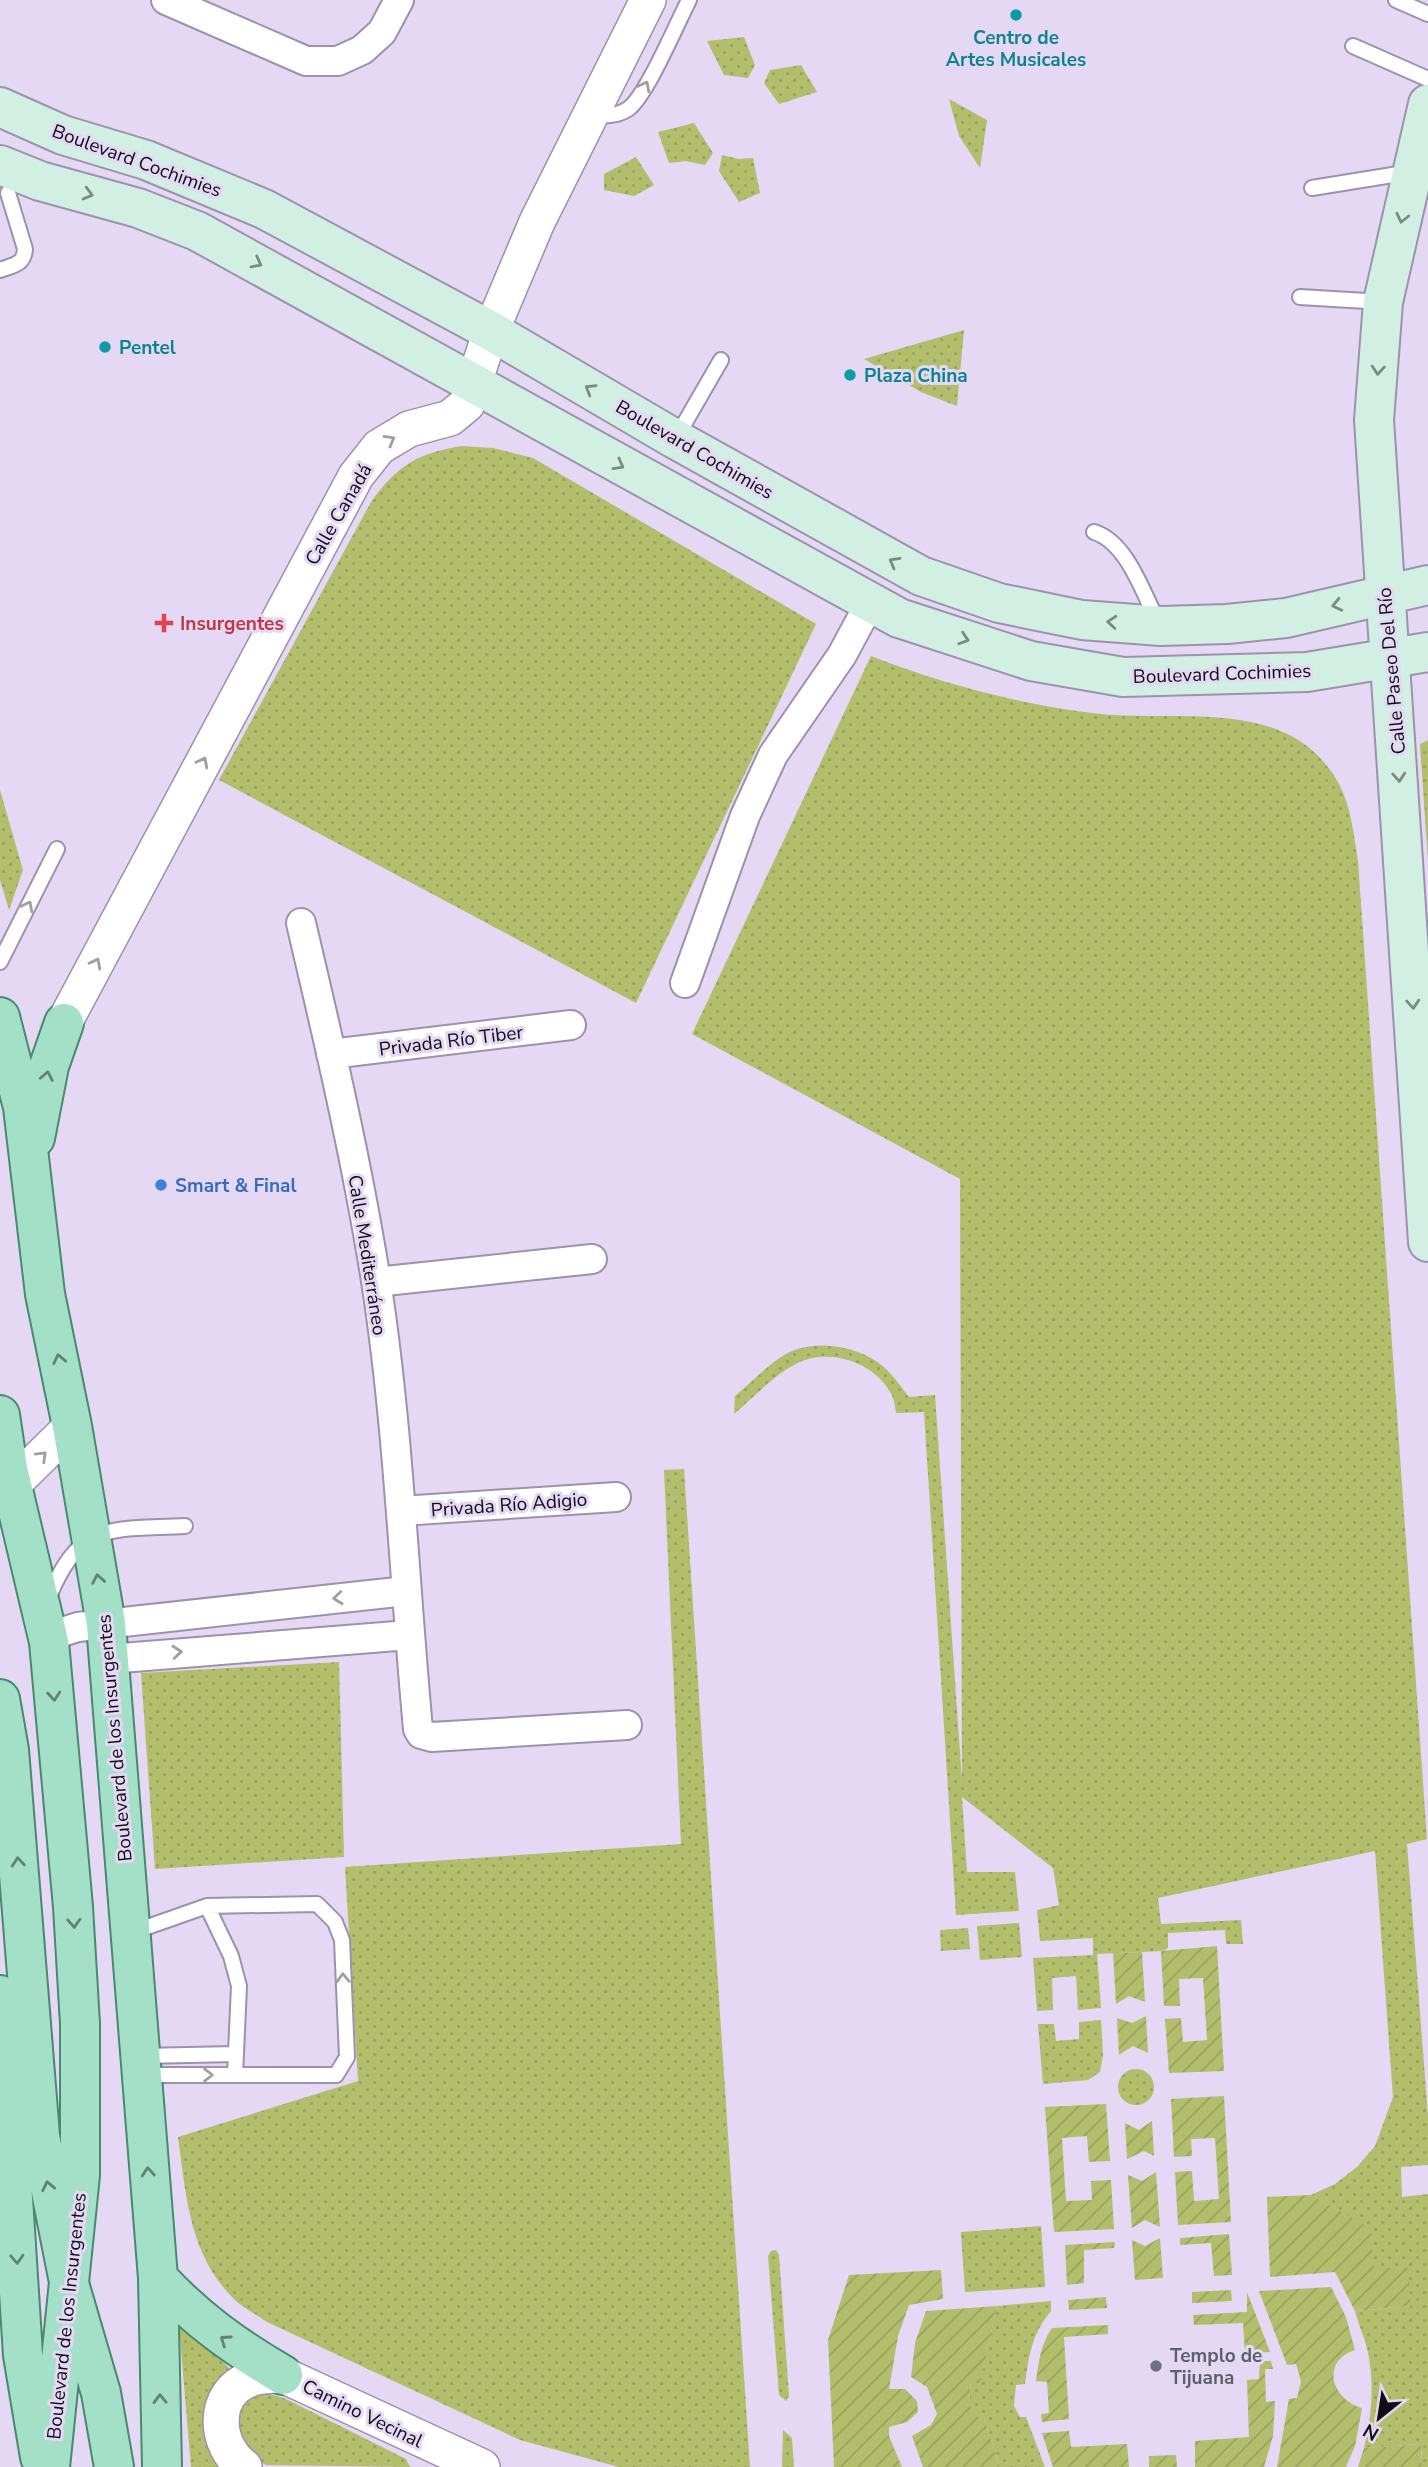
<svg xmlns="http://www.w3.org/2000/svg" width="1428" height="2467" font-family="'Nunito Sans',sans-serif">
<defs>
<pattern id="grass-dots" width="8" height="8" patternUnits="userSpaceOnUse" patternTransform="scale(1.75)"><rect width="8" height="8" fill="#b2be6c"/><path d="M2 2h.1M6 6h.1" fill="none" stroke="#98a25d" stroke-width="1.8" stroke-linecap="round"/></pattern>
<pattern id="garden-furrows" width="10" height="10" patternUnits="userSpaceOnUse" patternTransform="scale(1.75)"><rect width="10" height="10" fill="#b2be6c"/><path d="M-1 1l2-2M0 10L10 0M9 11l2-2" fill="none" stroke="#98a25d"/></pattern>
</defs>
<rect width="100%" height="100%" fill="#e4d8f5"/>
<path fill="url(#grass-dots)" d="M744,37L755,65L748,78L724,75L707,41Z
M801,65L817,92L779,104L764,83L770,70Z
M949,99L987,120L980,168L959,136Z
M694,123L713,153L705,165L686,161L669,163L658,132Z
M722,155L739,159L753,158L760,193L739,202L719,171Z
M636,157L654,185L634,196L604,190V174Z
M964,330L957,406L921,392L864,359Z
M461,446L493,448L533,458L816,624L636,1003L219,780L371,502C398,465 416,454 461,446Z
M871,656C940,683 1018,704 1092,713C1176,724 1289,693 1339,784C1351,807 1354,835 1358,861L1427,1839L1407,1844L1428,2116V2165L1401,2167L1402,2197L1428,2194V2467H1422L1421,2444L1364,2448C1372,2415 1375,2382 1367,2348C1364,2336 1358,2324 1355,2311L1411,2306L1374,2269L1370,2228L1311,2195L1335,2184L1357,2167L1375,2146L1393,2097L1375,1851L1158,1898L1161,1924L1241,1920L1243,1944H1226L1225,1930L1168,1933V1948L1161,1951L1097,1954L1101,2008L1078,2010L1076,1976L1052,1978L1053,2010L1037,2011L1033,1958L1093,1955V1938L1040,1941L1037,1910L1059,1905L1053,1868L962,1797L967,1872H1015L1019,1911L956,1915L924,1412L896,1413C895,1406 894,1397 890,1392C872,1360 825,1347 794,1365C773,1376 753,1398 734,1414L735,1396C750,1383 765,1368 781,1357C811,1337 858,1345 884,1367C893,1375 901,1387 909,1397L935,1395L962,1781L960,1179L692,1034Z
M1428,740V862L1420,744Z
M0,790L23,870L9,910L0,880Z
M684,1469L750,2467H619L520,2440L267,2322C256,2314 241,2307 232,2297C189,2253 186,2195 178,2137L358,2081L345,1867L681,1844L664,1470Z
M339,1662L344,1857L155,1869L141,1673Z
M1019,1923L1022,1957L980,1960L977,1926Z
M968,1928L970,1949L941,1951L940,1930Z
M1101,2020L1103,2056L1100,2072L1088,2080L1043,2084L1038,2024H1054L1056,2041L1079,2039V2022Z
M1118 2087a18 18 0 1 1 36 0a18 18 0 1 1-36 0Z
M1041,2226L1045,2287L965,2292L961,2232Z
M776,2250L779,2255L789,2396L786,2401L779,2395L768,2256L771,2251Z
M1051,2301V2311C1032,2334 1029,2354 1025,2384L1016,2385L1014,2406L1020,2417H1026L1045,2467H1000L984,2418L975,2417L969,2403L971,2383L980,2382L997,2306Z
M178,2315L231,2370C209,2409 193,2424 218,2467H191Z
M255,2390L284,2398L406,2459L410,2467L266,2465L252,2457L235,2435L239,2405Z
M783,2430L792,2438L794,2467H782Z"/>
<path fill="url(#garden-furrows)" d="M1217,1946L1224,2071L1169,2073L1165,2019L1181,2018L1183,2042L1207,2040L1203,1978L1179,1979L1180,2006H1164L1161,1951Z
M1142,1952L1145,2002L1129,1996L1116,2004L1113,1953Z
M1146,2016L1148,2053L1133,2046L1119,2055L1117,2018L1132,2023Z
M1224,2096L1231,2222L1178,2225L1175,2172L1192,2171L1194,2201L1219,2199L1215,2138L1191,2139L1192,2156L1174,2157L1171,2099Z
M1106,2104L1110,2161L1089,2162L1087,2136L1062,2138L1066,2201L1092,2200L1091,2181L1111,2180L1114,2229L1054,2232L1045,2107Z
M1152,2121L1154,2156L1144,2151L1127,2159L1125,2123L1139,2130Z
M1156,2172L1160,2227L1145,2220L1132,2228L1128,2175L1142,2181Z
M1311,2195L1371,2228L1374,2268H1408L1411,2306L1355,2311L1335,2272L1270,2277L1267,2197Z
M1229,2234L1232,2275L1214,2276L1211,2243L1180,2245V2238Z
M1160,2238L1163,2278L1135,2280L1132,2240L1145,2246Z
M1115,2242L1114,2248L1084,2250V2283L1067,2285L1065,2245Z
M941,2270L943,2299L909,2305L898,2336L889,2389H905L917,2401L918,2412L907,2422L889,2427V2436L902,2467H834L828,2340L849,2275Z
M1331,2287L1346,2317L1355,2350C1321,2361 1330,2398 1362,2408L1355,2446L1346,2467H1277L1289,2399L1297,2398L1301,2381L1296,2364L1287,2365L1259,2291Z
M1231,2290L1232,2301L1192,2303V2292Z
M1247,2292L1270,2352L1245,2353L1243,2323L1194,2325L1193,2315L1247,2312Z
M1106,2297L1107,2308L1069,2310L1068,2300Z
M997,2306L980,2383H971L969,2403L975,2416L984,2418L1000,2467H923L912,2436L931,2425L937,2414L927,2387L911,2377L915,2343L926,2311Z
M1108,2325V2334L1064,2337L1069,2419L1042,2422L1041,2414L1049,2413L1047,2382L1036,2381C1039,2362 1040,2345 1052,2328Z
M1260,2361H1271L1273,2369H1265L1266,2402L1275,2401L1273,2436L1264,2467H1195V2441L1249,2437L1247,2380L1259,2379Z
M1069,2431L1071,2447L1127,2444L1129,2467H1053L1042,2433Z
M1421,2444L1422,2467H1358L1364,2448Z
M1176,2455L1177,2467H1149V2456Z"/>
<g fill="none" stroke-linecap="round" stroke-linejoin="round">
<g stroke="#9d91ac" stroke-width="18">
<path id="service" d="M1396,0L1428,14
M1353,46L1428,79
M592,113C603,117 617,116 628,109C646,97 677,23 689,0
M1312,188L1411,172
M0,270C13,265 24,265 25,249L8,193
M1300,297L1383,302
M676,438L721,360
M1094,532C1127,542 1143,593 1158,622
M0,962L57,849
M48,1599C80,1520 111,1530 185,1526
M133,1932L207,1906L231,1956L239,1986L235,2075
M140,2056L236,2054
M142,2075H336L347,2057L342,1940L335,1922L317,1904L207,1906"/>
</g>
<g stroke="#9d91ac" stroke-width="32">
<path id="minor" d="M166,0L306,61H338L362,50L382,32L399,0
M301,923C329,1042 357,1161 376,1281C399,1429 404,1580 418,1729L421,1734L432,1737L627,1725
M685,983L745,816L773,755L842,655L870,603
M331,1054L571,1025
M376,1282L592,1259
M401,1511L616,1497
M49,1642L62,1632L78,1627L406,1591
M109,1659L409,1635"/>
</g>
<g stroke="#9d91ac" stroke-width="38">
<path id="tertiary" d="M64,1023L356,476L379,447L409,429L450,418L467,404L491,331L537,222L648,0
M0,1492L12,1485L72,1426
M244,2467C215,2446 210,2394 250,2379C260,2375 273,2375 283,2375L482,2467"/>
</g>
<g stroke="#9d91ac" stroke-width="42">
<path id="secondary" d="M1428,104L1383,302L1374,420L1428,1242
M0,107L63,135L146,160L264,209L491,331L675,439L921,576L999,603L1082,620L1161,626L1227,624L1286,618L1428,585
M0,165L40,181L138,208L197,231L899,618L1031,661L1123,677L1307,672L1428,652"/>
</g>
<g stroke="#498970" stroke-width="42">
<path id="primary" d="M0,1017L23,1107L45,1294L72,1426L106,1624L158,2278L162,2467
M35,1138L49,1066L64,1023
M0,1415L8,1469L49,1642L73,1907L80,2024V2175L50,2467
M0,1699L9,1750L40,2136L70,2287L101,2393L114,2467
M0,1995L23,2355L40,2457
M158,2278C196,2319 235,2347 283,2375"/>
</g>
<use href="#service" stroke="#fff" stroke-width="14"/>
<use href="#minor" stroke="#fff" stroke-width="28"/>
<use href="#tertiary" stroke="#fff" stroke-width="35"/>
<use href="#secondary" stroke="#d1f0e3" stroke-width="38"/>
<use href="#primary" stroke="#a4e0c7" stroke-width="38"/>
</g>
<defs><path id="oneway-chevron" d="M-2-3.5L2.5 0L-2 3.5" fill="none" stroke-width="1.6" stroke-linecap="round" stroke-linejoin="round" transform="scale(1.75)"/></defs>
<g stroke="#a09ea2">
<use href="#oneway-chevron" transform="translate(645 86) rotate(-63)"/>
<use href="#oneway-chevron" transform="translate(390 440) rotate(-30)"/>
<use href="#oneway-chevron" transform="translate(203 762) rotate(-62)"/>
<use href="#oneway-chevron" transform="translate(28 906) rotate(-63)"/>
<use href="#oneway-chevron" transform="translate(96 963) rotate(-62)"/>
<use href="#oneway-chevron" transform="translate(42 1456) rotate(-44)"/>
<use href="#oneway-chevron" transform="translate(338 1598) rotate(174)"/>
<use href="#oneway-chevron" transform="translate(177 1652) rotate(-5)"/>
<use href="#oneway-chevron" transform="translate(343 1978) rotate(-92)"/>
<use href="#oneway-chevron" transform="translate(208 2075)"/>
</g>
<g stroke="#7b8a87">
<use href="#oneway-chevron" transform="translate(88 194) rotate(15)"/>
<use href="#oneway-chevron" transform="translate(1402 218) rotate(103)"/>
<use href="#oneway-chevron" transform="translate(257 263) rotate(28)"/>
<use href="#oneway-chevron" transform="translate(1378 370) rotate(94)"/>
<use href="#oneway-chevron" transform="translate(590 389) rotate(-149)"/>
<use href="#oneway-chevron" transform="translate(619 465) rotate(29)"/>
<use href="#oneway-chevron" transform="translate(894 562) rotate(-151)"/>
<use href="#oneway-chevron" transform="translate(1337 605) rotate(167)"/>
<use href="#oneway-chevron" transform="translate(1112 622) rotate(-175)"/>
<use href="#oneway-chevron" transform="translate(964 639) rotate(18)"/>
<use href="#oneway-chevron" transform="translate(1399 777) rotate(86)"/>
<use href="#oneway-chevron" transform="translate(1413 1004) rotate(86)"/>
</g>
<g stroke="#628177">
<use href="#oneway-chevron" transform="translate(47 1076) rotate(-79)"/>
<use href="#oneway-chevron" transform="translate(59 1359) rotate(-102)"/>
<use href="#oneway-chevron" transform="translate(98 1579) rotate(-100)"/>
<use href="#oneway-chevron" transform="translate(54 1696) rotate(85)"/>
<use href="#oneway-chevron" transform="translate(18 1862) rotate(-95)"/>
<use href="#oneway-chevron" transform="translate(74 1923) rotate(87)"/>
<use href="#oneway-chevron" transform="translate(148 2172) rotate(-95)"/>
<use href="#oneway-chevron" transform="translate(48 2186) rotate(-102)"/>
<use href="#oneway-chevron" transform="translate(17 2259) rotate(87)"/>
<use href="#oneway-chevron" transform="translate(225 2340) rotate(-145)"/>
<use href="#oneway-chevron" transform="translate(160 2399) rotate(-91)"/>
</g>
<g fill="#0f9aa8" stroke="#e4d8f5" stroke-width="2.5">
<circle cx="1016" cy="15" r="7"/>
<circle cx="105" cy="347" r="7"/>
<circle cx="850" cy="375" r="7"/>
</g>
<path fill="#e0444e" stroke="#e4d8f5" stroke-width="2.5" d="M160.5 612.5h7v7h7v7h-7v7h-7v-7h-7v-7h7z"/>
<circle fill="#3f7fe0" stroke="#e4d8f5" stroke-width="2.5" cx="161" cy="1185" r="7"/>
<circle fill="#6b7280" stroke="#e4d8f5" stroke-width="2.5" cx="1156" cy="2366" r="7"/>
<g text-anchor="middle" stroke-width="6" stroke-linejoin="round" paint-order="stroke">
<g font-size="19" font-weight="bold" fill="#0d838f" stroke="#e4d8f5" text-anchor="start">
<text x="1016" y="44" text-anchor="middle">Centro de<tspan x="1016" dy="22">Artes Musicales</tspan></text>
<text x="119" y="354">Pentel</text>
<text x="864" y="382">Plaza China</text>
</g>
<g font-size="19" fill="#110d16" stroke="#e4d8f5">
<text transform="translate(137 160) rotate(20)" y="7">Boulevard Cochimies</text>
<text transform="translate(695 449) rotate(30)" y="7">Boulevard Cochimies</text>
<text transform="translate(338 514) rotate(-60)" y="7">Calle Canadá</text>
<text transform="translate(1391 671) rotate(-95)" y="7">Calle Paseo Del Río</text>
<text transform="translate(1222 673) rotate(-2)" y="7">Boulevard Cochimies</text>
<text transform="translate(451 1040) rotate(-7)" y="7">Privada Río Tiber</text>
<text transform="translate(368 1255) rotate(81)" y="7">Calle Mediterráneo</text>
<text transform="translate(509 1504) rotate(-4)" y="7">Privada Río Adigio</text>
<text transform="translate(114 1738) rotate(-95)" y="7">Boulevard de los Insurgentes</text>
<text transform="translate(66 2316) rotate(-84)" y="7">Boulevard de los Insurgentes</text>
<text transform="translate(363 2413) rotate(26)" y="7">Camino Vecinal</text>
</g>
<g font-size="19" font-weight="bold" fill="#be3a42" stroke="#e4d8f5" text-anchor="start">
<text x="180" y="630">Insurgentes</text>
</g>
<g font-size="19" font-weight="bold" fill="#366cbe" stroke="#e4d8f5" text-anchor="start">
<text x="175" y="1192">Smart &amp; Final</text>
</g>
<g font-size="19" font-weight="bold" fill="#5b616d" stroke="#e4d8f5" text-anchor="start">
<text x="1170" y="2362">Templo de<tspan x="1170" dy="22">Tijuana</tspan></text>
</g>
</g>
<g transform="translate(1379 2418) rotate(210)" stroke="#e4d8f5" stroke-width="5" paint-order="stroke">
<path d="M0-5L12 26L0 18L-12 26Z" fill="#110d16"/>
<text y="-10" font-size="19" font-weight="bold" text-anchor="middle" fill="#110d16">N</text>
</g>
</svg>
